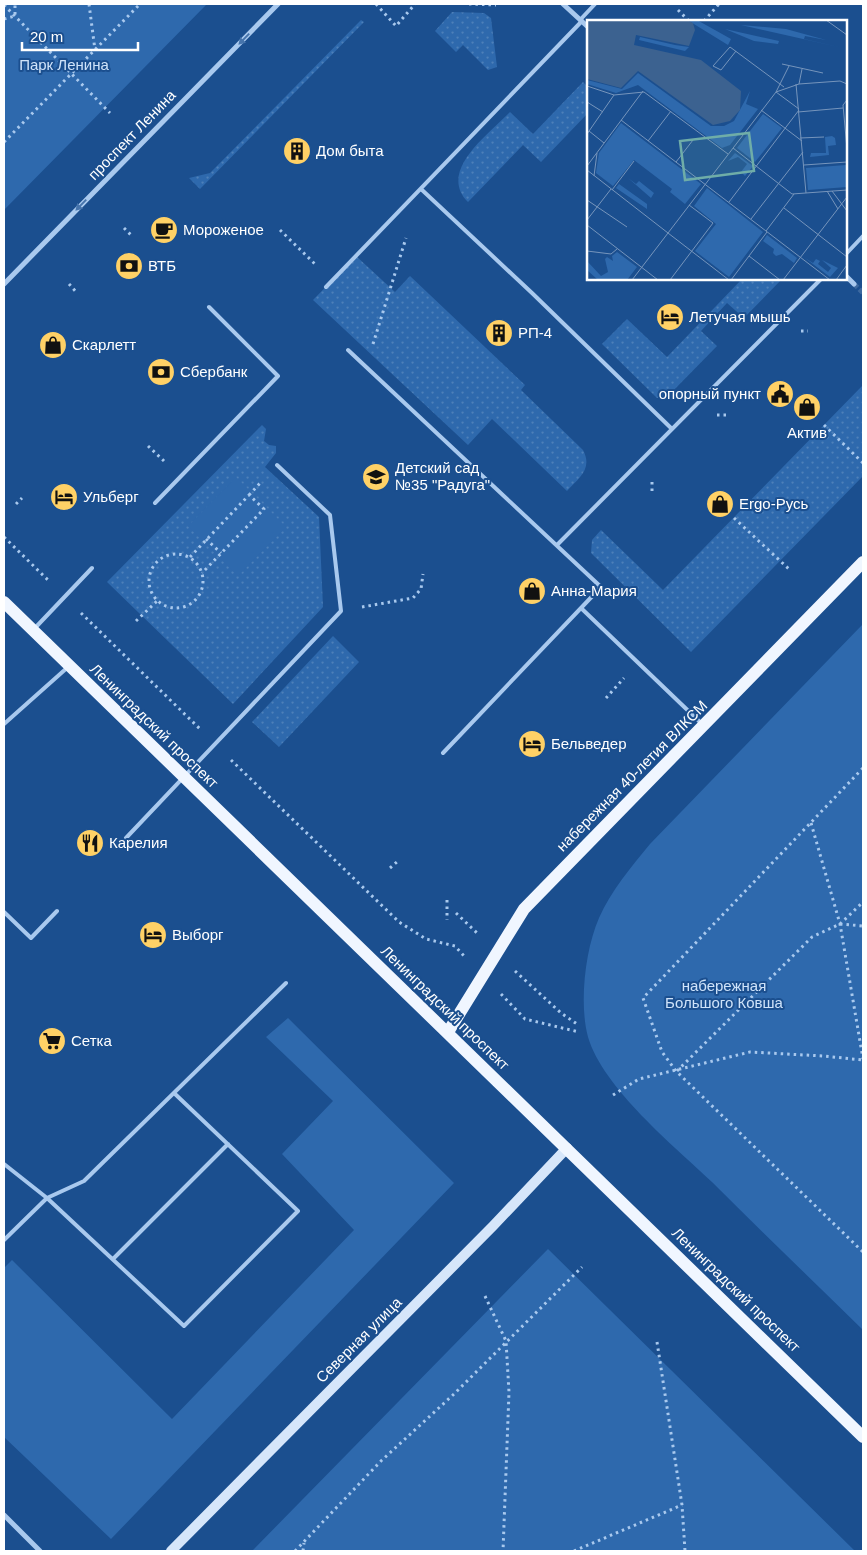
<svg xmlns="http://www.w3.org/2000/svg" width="867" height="1555" font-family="Arial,sans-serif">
<defs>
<pattern id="grass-dots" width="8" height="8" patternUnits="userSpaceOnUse" patternTransform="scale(1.25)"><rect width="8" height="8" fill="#2e69ad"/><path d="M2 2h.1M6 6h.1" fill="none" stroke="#4d80b9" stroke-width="1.8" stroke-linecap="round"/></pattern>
</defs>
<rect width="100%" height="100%" fill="#1b4f8f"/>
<path fill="url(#grass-dots)" d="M452,12L484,13L491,18L497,67L488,70L463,45L456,52L435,31Z
M361,20L364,22L200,189L189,178L210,173Z
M583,82L588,87V113L541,162L523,145L468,202C437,171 489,134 510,112L533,134Z
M356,256L395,292L410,276L525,385L521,390L583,450C593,469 579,478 567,491L492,419L468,445L313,300Z
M742,279H782L744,318L727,303L701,331L717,346L668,396L657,398L602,344L627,319L667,357Z
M863,385V476L691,652L591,553L592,540L601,530L663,590Z
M262,425L266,429L264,441L269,445L276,446V453L265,467L319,517L323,607L233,704L107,582Z
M333,636L359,662L279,747L252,722Z"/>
<path fill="#2e69ad" d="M4,4H207L4,210Z
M236,477L286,527L238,576L188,526Z
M863,624V1330C813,1281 762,1232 712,1182C674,1146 603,1088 588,1037C579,1004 585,950 599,918C611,891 631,867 650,844Z
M288,1018L454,1183L111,1539L4,1437V1268L12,1260L172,1419L354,1230L282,1154L333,1101L266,1037Z
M548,1249L855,1551H252Z"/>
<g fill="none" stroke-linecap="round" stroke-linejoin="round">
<path stroke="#3d69a0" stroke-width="5" stroke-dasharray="5 2.5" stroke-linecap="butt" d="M854,284L863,293"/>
<path stroke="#a9c9ee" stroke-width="3" stroke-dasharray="2.5 4" stroke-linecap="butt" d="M89,4L95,50
M376,4L396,26L415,4
M469,4L496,5
M4,5L110,113
M678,10L689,21
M4,19L15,16V4
M704,21L719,4
M4,142L140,4
M124,228L132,236
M280,230L317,266
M69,284L77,293
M801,331H808
M373,344L406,238
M717,415H727
M824,425L863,463
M148,446L164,461
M652,482V491
M249,495L262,481
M16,504L22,498
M734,518L790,570
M4,537L50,582
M206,539L221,553
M149 581a27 27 0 1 1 54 0a27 27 0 1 1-54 0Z
M190,557L249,495L264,509L202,573
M362,607L413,598L421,589L423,574
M81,613L200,729
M136,621L157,601
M606,698L624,678
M231,760L399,922L426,939L455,946L464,956
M863,768L643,998L662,1052L676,1071L863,1252
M811,823L840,924L863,1059
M390,868L398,861
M447,900V920
M456,913L477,933
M840,924L863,926
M515,971L561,1013L577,1024
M501,994L525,1019L579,1032
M677,1071L812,937L840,924L863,902
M613,1095L639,1079L750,1052L823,1056L863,1060
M485,1296L506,1341L509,1392L503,1551
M657,1342L682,1505L685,1551
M295,1551L381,1461L454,1394L582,1267
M303,1551L304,1543
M574,1551L682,1505"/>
<path stroke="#a9c9ee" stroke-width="4" d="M580,20L595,4
M421,189L532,293L672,429
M846,254L863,236
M326,287L582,21
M348,350L601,587L443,753
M155,503L278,376L209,307
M557,545L821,279
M581,608L702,724
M35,628L92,568
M4,724L68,667
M126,838L341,611L330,515L277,465
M4,912L31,938L57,911
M4,1164L47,1198L184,1326L298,1211L174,1093
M4,1240L47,1198L84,1181L286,983
M113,1259L228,1144"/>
<path stroke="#a9c9ee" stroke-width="5" d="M563,4L588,27
M846,276L854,284
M4,284L278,4
M4,1515L40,1551"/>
<path stroke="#d6e6fa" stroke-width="10" d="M171,1551L493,1226L567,1148"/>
<path stroke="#f0f6ff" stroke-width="12" d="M4,602L863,1437
M448,1032L524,909L863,562"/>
</g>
<defs><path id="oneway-solid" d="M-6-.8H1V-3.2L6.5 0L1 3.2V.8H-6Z" transform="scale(1.25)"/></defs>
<g fill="#4674ac">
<use href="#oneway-solid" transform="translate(244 39) rotate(134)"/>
<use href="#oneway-solid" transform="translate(81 205) rotate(134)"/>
</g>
<defs>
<g id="building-disc" transform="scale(1.4375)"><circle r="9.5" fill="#ffd166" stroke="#1b4f8f"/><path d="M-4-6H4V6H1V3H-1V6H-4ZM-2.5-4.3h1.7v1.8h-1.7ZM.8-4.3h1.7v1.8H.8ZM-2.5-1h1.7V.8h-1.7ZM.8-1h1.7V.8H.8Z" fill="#111"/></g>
<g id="cafe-disc" transform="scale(1.4375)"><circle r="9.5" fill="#ffd166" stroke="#1b4f8f"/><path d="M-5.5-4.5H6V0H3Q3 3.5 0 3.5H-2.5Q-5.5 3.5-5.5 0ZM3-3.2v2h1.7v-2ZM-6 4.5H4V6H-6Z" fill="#111"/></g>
<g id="bank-disc" transform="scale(1.4375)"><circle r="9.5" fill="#ffd166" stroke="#1b4f8f"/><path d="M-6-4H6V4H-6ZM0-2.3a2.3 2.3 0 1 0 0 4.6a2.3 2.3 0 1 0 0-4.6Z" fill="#111"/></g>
<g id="hotel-disc" transform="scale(1.4375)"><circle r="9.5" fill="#ffd166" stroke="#1b4f8f"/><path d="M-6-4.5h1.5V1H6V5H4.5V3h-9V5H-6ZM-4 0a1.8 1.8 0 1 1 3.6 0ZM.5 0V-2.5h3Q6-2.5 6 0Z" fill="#111"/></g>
<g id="shop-disc" transform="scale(1.4375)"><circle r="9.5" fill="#ffd166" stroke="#1b4f8f"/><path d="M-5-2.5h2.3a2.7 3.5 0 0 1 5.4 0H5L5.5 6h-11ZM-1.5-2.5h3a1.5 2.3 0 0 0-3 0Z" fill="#111"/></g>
<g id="civic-disc" transform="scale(1.4375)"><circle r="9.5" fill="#ffd166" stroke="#1b4f8f"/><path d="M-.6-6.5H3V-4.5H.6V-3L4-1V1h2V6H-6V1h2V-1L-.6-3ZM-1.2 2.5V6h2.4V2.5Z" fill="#111"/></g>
<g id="school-disc" transform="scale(1.4375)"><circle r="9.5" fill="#ffd166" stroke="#1b4f8f"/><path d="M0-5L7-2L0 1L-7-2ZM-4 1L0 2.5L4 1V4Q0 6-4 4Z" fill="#111"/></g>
<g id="restaurant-disc" transform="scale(1.4375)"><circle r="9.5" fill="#ffd166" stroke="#1b4f8f"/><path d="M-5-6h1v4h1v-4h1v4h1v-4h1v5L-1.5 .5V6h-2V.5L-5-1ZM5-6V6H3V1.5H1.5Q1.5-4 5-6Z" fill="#111"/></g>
<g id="supermarket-disc" transform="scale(1.4375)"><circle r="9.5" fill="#ffd166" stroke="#1b4f8f"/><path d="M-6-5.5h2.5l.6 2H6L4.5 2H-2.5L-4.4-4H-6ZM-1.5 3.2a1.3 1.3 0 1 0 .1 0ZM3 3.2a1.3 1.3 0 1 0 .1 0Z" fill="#111"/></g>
</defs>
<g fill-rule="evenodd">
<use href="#building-disc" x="297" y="151"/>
<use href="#cafe-disc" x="164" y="230"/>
<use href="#bank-disc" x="129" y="266"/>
<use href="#hotel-disc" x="670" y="317"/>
<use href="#building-disc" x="499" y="333"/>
<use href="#shop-disc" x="53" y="345"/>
<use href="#bank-disc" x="161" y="372"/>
<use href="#civic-disc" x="780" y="394"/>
<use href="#shop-disc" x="807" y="407"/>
<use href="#school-disc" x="376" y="477"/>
<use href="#hotel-disc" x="64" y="497"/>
<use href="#shop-disc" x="720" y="504"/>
<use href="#shop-disc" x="532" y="591"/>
<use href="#hotel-disc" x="532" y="744"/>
<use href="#restaurant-disc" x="90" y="843"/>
<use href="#hotel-disc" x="153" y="935"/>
<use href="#supermarket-disc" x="52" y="1041"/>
</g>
<g text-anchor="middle" stroke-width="4" stroke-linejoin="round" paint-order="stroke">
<g font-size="15" fill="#cfe3fa" stroke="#1b4f8f">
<text x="64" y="70">Парк Ленина</text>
<text x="724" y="991">набережная<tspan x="724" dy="17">Большого Ковша</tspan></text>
</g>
<g font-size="15" fill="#fff" stroke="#1b4f8f">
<text transform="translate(132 135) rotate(-46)" y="5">проспект Ленина</text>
<text transform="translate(154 726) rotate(44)" y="5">Ленинградский проспект</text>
<text transform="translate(632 776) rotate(-45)" y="5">набережная 40-летия ВЛКСМ</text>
<text transform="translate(445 1008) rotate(44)" y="5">Ленинградский проспект</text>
<text transform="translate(736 1290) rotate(44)" y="5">Ленинградский проспект</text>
<text transform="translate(359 1340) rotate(-45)" y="5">Северная улица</text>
</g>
<g font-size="15" fill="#fff" stroke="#1b4f8f" text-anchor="start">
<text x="316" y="156">Дом быта</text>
<text x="183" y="235">Мороженое</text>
<text x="148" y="271">ВТБ</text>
<text x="689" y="322">Летучая мышь</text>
<text x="518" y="338">РП-4</text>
<text x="72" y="350">Скарлетт</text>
<text x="180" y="377">Сбербанк</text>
<text x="761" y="399" text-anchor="end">опорный пункт</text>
<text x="807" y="438" text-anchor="middle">Актив</text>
<text x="395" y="473">Детский сад<tspan x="395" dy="17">№35 "Радуга"</tspan></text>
<text x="83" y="502">Ульберг</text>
<text x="739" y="509">Ergo-Русь</text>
<text x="551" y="596">Анна-Мария</text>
<text x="551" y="749">Бельведер</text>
<text x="109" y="848">Карелия</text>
<text x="172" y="940">Выборг</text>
<text x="71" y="1046">Сетка</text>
</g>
</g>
<g transform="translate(587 20)">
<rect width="260" height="260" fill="#1b4f8f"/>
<path d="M110,0L144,19L141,25L102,1ZM154,5L199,9L239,20L218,16L217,19L256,28ZM138,9L192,21L191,24L167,21ZM53,17L88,25L102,27L98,31L52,20ZM245,116L248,118L249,125L241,126L242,135L223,137L224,133H239L238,117ZM41,158L49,164L52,161L67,173L64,178ZM30,232L50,247L40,260H11L0,250V241L14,256L21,252L18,239L20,237L26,241L25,236ZM218,238L226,243L229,239L233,241L231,244L241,252L244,248L235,240L251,248L243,257Z" fill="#2e69ad"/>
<path d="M51,53L124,106H137L147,101L163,71L159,84L171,89L143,125L135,128L51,65L29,73L0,64V60L35,69ZM176,94L195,108L168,142L150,128ZM34,103L114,164L98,184L83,172L85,169L47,140L26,166L9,153L12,133ZM148,133L166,146L158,156L154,152L160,144L151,137L141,141ZM259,145L260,167L221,170L219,148ZM32,164L60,184V189L29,168ZM120,168L176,212L142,257L108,231L129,204L107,186ZM180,215L210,238L207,243L195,234L189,236L186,233L187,229L176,221Z" fill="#2e69ad"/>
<path d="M0,0H100L106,3L108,10L102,26L49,15L47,25L114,40L154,71L153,90L143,101L126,105L51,51L34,68L0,59Z" fill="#3c6290"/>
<path fill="none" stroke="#7695bc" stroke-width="1" d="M239,0L260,15M149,31L134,50L126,46L143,27L197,67M195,44L236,53M202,46L189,72L212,89M209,64L219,173M212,64L215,49M0,66L27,75L57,72L141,134M260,80L256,85L260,129M0,82L16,92M174,90L215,121M211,92L256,88M34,100L243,260M2,111L17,123M0,114L27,75M213,118L237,117M61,121L84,91M146,128L205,174L260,170M89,142L106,120M217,145L260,142M0,146L56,71M0,150L81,213L45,260M7,156L10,133M25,170L47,141M240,171L251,189M245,171L260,191M0,180L40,207M142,182L212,90M197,188L260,237M164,199L216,132M0,200L24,169M0,205L71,260M179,211L207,174M0,231L24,234L30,229M162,236L193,260M83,260L126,203L102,185M142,260L81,213L189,72L212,64L253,61L260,64M144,260L180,212M196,260L260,177M249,260L260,245"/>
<path fill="#6fada8" fill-opacity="0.15" stroke="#6fada8" stroke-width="2.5" d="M162,113L167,151L98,160L93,121Z"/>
<rect width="260" height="260" fill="none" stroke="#fff" stroke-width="2.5"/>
</g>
<rect width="867" height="1555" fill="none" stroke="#ffffff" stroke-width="10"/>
<path d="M22 42v8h116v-8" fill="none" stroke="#ffffff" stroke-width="2.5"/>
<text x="30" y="42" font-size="15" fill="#ffffff" stroke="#1b4f8f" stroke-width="4" paint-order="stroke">20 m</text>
</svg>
